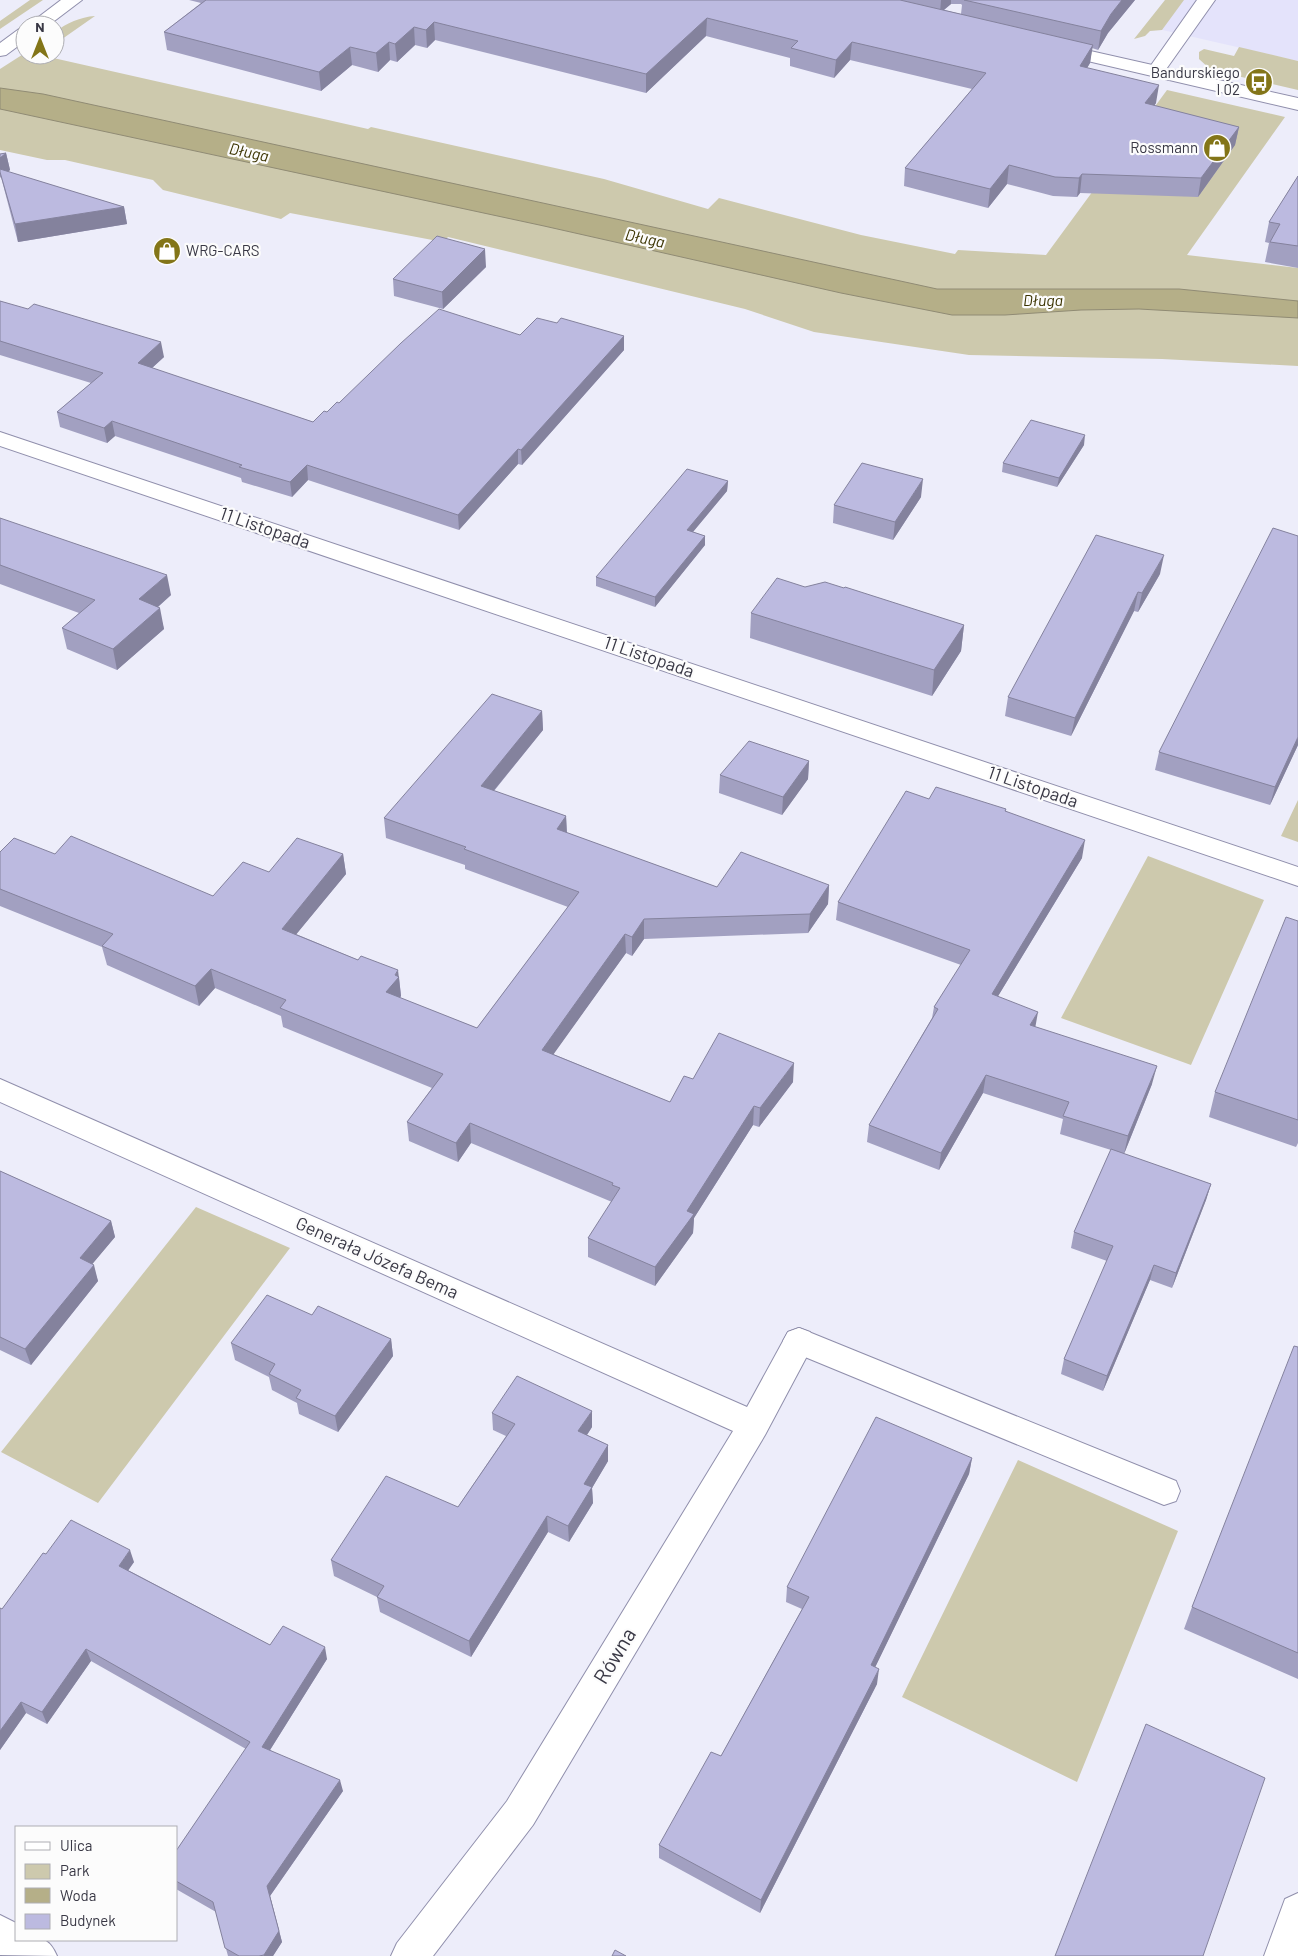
<svg xmlns="http://www.w3.org/2000/svg" width="1298" height="1956" font-family="Barlow,sans-serif">
<rect width="100%" height="100%" fill="#ededfa"/>
<path fill="#e4e3fb" d="M1165,0H1298V61L1145,26Z"/>
<path fill="#cdc9ad" d="M30,0H43L0,29V21Z
M1165,0H1184L1162,30L1150,31L1145,36L1134,39Z
M95,16L55,44V32C67,23 80,17 95,16Z
M1239,47L1298,61V90L1211,70L1199,59V52L1204,49L1234,56Z
M25,53V55H40L368,129L371,127L604,179L708,209L719,198L861,235L955,254L958,250L1046,255L1167,90L1285,117L1187,255L1298,268V366L1162,359L969,355L814,332L745,309L448,237L443,242L290,213L281,219L163,190L153,180L65,160H47L0,150V69Z
M1298,800V842L1281,836Z
M1148,856L1264,900L1191,1065L1061,1018Z
M196,1207L290,1248L98,1503L1,1452Z
M1018,1460L1178,1531L1077,1782L902,1697Z"/>
<path fill="#b5af88" stroke="#908b74" d="M0,88L43,94L937,289H1179L1298,301V318L1139,309L1081,310L1005,315H952L841,293L544,226L0,109Z"/>
<g fill="none" stroke-linecap="round" stroke-linejoin="round">
<g stroke="#908fac" stroke-width="2">
<path id="service" d="M1197,0H1215L1162,75L1156,76L1150,75L1147,71Z
M799,1328L1176,1481L1180,1491L1176,1501L1164,1505L788,1350L783,1341L788,1332Z
M1298,1893V1956H1264L1285,1899Z"/>
</g>
<g stroke="#908fac" stroke-width="2">
<path id="minor" d="M1055,43L1298,98V110L1049,52L1046,48L1049,44Z
M0,432L1298,867V886L0,446Z
M0,1079L747,1407L788,1332L799,1328L810,1332L815,1341L765,1435L533,1825L433,1956H391L397,1943L507,1801L733,1431L0,1102Z
M0,1915L16,1923V1940C38,1940 47,1933 57,1956L0,1955Z"/>
</g>
<g stroke="#908fac" stroke-width="2">
<path id="tertiary" d="M61,0H82L49,25H28Z
M25,28V41L6,55L0,56V43L19,29Z"/>
</g>
<use href="#service" fill="#fff" fill-rule="evenodd"/>
<use href="#minor" fill="#fff" fill-rule="evenodd"/>
<use href="#tertiary" fill="#fff" fill-rule="evenodd"/>
</g>
<path fill="#a2a0c1" fill-rule="evenodd" d="M189,0H1135L1108,33L1098,50L1092,48L1090,63L1087,68L1156,103L1154,106L1239,127L1235,145L1198,197L1080,193L1077,197L1053,196L1007,184L988,208L904,186L905,168L972,89L850,60L834,78L790,66V58L706,36L646,93L435,40L427,48L415,45L397,62L390,60L378,72L352,65L321,91L167,50L164,32L201,3ZM951,4H961L962,5L961,14L944,10Z
M6,153L10,170L8,172L124,207L127,224L18,242L1,177L0,178V154Z
M1298,176V268L1265,262L1269,243L1265,242L1269,222Z
M486,267L443,309L394,296L393,279Z
M0,301L164,357L152,368L313,422L339,403L520,335L557,323L624,336V350L522,465L518,464L459,530L308,480L292,497L242,482L241,478L115,436L107,443L60,427L57,412L91,383L0,355Z
M1084,445L1057,487L1002,472L1003,463Z
M728,481L727,491L693,532L705,536V545L655,607L596,586V577Z
M921,497L893,540L833,523L834,505Z
M0,518L171,595L158,607L164,629L117,670L67,649L62,628L79,613L0,584Z
M1160,574L1138,612L1134,611L1071,736L1005,716L1008,697Z
M805,587L964,625L961,651L932,696L750,638L751,613Z
M542,711L543,730L494,791L566,816L567,833L717,887L829,885L828,904L808,933L644,939L632,956L626,953L553,1054L670,1102L693,1079L793,1082L759,1127L753,1125L694,1218L693,1233L655,1286L588,1257V1238L612,1202L471,1143L458,1162L409,1141L407,1122L432,1088L283,1027L281,1016L215,988L199,1006L107,965L102,947L0,906V852L55,854L213,896L269,872L343,854L346,874L296,934L399,977L401,996L400,998L477,1028L568,907L465,869V865L386,838L384,818Z
M1298,745L1270,805L1155,770L1159,752Z
M809,761L808,779L782,815L719,793L720,775Z
M929,799L1006,809V811L1082,858L998,996L1035,1027L1152,1084L1124,1154L1211,1184L1206,1200L1172,1288L1150,1280L1103,1391L1061,1374L1064,1359L1107,1261L1071,1248L1074,1232L1111,1150L1060,1134L1063,1119L983,1093L939,1170L867,1142L869,1125L932,1018L934,1007L961,965L836,920L838,902Z
M1298,921V1143L1296,1147L1209,1117L1215,1092Z
M0,1171L111,1221L115,1237L92,1264L98,1281L31,1365L0,1350Z
M312,1315L391,1339L393,1356L338,1432L299,1414L297,1403L272,1390L269,1377L235,1360L231,1343Z
M1298,1347V1679L1184,1629L1192,1607Z
M492,1413L592,1427L587,1435L608,1445V1461L592,1488L593,1503L569,1542L548,1532L471,1657L380,1612L377,1597L334,1576L331,1560L458,1507L506,1436L493,1430Z
M972,1458L969,1474L875,1667L877,1684L760,1913L659,1858V1845L721,1756L802,1609L786,1602L787,1587Z
M46,1554L134,1562L128,1570L270,1645L327,1659L270,1750L343,1791L270,1896L282,1942L273,1956H228L216,1912L176,1889V1851L246,1749L91,1661L47,1724L26,1713L0,1750L2,1609Z"/>
<path fill="#84829d" d="M941,0H951V4L940,13Z
M1122,0H1135L1108,33L1098,50L1101,31L1111,14Z
M707,18L706,36L646,93V74Z
M434,22L435,40L427,48L426,30Z
M414,27L415,45L397,62L395,44Z
M389,42L390,60L378,72L376,53Z
M852,42L850,60L834,78L836,60Z
M1093,45L1090,63L1077,85L1080,66Z
M350,47L352,65L321,91L319,72Z
M1159,85L1156,103L1142,122L1145,103Z
M1239,127L1235,145L1198,197L1201,178Z
M6,153L10,170L1,177L0,172V158Z
M1009,165L1007,184L988,208L990,189Z
M1082,174L1080,193L1077,197L1079,178Z
M124,207L127,224L18,242L15,224Z
M485,249L486,267L443,309L442,292Z
M624,336V350L522,465L521,450Z
M161,342L164,357L141,378L138,363Z
M112,421L115,436L107,443L104,428Z
M1085,435L1084,445L1057,487L1059,478Z
M518,449V464L459,530L458,515Z
M307,465L308,480L292,497L290,482Z
M923,479L921,497L893,540L895,522Z
M728,481L727,491L687,539V530Z
M705,536V545L655,607V597Z
M1164,555L1160,574L1138,612L1142,593Z
M167,575L171,595L143,620L139,599Z
M1138,592L1134,611L1071,736L1075,718Z
M160,608L164,629L117,670L113,649Z
M964,625L961,651L932,696L934,670Z
M542,711L543,730L482,805L481,786Z
M1298,737V745L1270,805L1275,787Z
M809,761L808,779L782,815L783,797Z
M566,816L567,836L557,829Z
M1085,840L1082,858L989,1011L992,994Z
M343,854L346,874L285,948L282,929Z
M829,885L828,904L808,933L810,914Z
M644,919V939L632,956V937Z
M625,934L626,953L543,1069L542,1050Z
M211,969L215,988L199,1006L195,986Z
M398,970L401,996L388,1012L386,992Z
M1038,1012L1035,1029L1030,1025Z
M794,1063L793,1082L759,1127L760,1108Z
M1157,1066L1152,1084L1124,1154L1128,1136Z
M986,1075L983,1093L939,1170L941,1153Z
M754,1106L753,1125L694,1218L693,1233L655,1286V1267L687,1211Z
M470,1123L471,1143L458,1162L456,1143Z
M1211,1184L1206,1200L1172,1288L1176,1273Z
M111,1221L115,1237L84,1274L80,1258Z
M94,1265L98,1281L31,1365L25,1349Z
M1154,1265L1150,1280L1103,1391L1107,1376Z
M391,1339L393,1356L338,1432L335,1416Z
M592,1411V1427L579,1447L578,1431Z
M608,1445V1461L592,1488L593,1503L569,1542L568,1526L584,1484Z
M972,1458L969,1474L869,1680L871,1665Z
M547,1516L548,1532L471,1657L469,1641Z
M130,1550L134,1562L123,1578L119,1566Z
M325,1647L327,1659L265,1758L262,1747Z
M86,1649L91,1661L47,1724L42,1712Z
M879,1669L877,1684L760,1913L761,1900Z
M21,1702L26,1713L0,1750V1731Z
M340,1780L343,1791L270,1896L282,1942L273,1956H264L267,1886Z"/>
<path fill="#bcbae0" stroke="#84829d" d="M206,0H900L1093,45L1080,66L1159,85L1145,103L1239,127L1201,178L1082,174L1079,178L1055,177L1009,165L990,189L905,168L986,73L852,42L836,60L791,48L798,41L707,18L646,74L434,22L426,30L414,27L395,44L389,42L376,53L350,47L319,72L164,32Z
M964,0H1122L1111,14L1101,31Z
M6,153L0,158V154Z
M0,169L124,207L15,224L0,172Z
M1298,176V246L1270,242L1280,224L1269,222Z
M437,236L485,249L442,292L393,279Z
M0,301L28,309L34,304L161,342L138,363L313,422L324,411L327,412L337,402L339,403L401,343L439,309L520,335L537,318L557,323L561,318L624,336L521,450L518,449L458,515L307,465L290,482L239,467L242,465L112,421L104,428L57,412L103,373L0,341Z
M1031,420L1085,435L1059,478L1003,463Z
M862,463L923,479L895,522L834,505Z
M687,469L728,481L687,530L705,536L655,597L596,577Z
M0,518L167,575L139,599L160,608L113,649L62,628L95,600L0,565Z
M1273,528L1298,536V737L1275,787L1159,752Z
M1096,535L1164,555L1142,593L1138,592L1075,718L1008,697Z
M777,578L805,587L825,582L844,588L845,587L964,625L934,670L751,613Z
M492,694L542,711L481,786L566,816L557,829L717,887L741,852L829,885L810,914L644,919L632,937L625,934L542,1050L670,1102L684,1076L693,1079L719,1033L794,1063L760,1108L754,1106L687,1211L694,1214L655,1267L588,1238L620,1188L612,1185L613,1183L470,1123L456,1143L407,1122L443,1074L280,1008L286,1000L211,969L195,986L102,946L113,934L0,889V852L14,838L55,854L71,836L213,896L243,862L269,872L297,838L343,854L282,929L358,960L361,956L398,970L395,975L399,977L386,992L477,1028L579,892L464,849L466,847L384,818Z
M749,741L809,761L783,797L720,775Z
M936,787L1006,809L1005,811L1085,840L992,994L1038,1012L1030,1025L1157,1066L1128,1136L1063,1116L1069,1102L986,1075L941,1153L869,1125L938,1009L934,1007L970,950L838,902L906,791L929,799Z
M1286,917L1298,921V1120L1215,1092Z
M1111,1149L1211,1184L1176,1273L1154,1265L1107,1376L1064,1359L1113,1246L1074,1232Z
M0,1171L111,1221L80,1258L94,1265L25,1349L0,1337Z
M267,1295L312,1315L318,1306L391,1339L335,1416L296,1398L301,1390L269,1374L275,1364L231,1343Z
M1294,1346L1298,1347V1653L1192,1607Z
M517,1376L592,1411L578,1431L608,1445L584,1484L592,1487L568,1526L547,1516L469,1641L377,1597L384,1586L331,1560L386,1476L458,1507L515,1424L492,1413Z
M876,1417L972,1458L871,1665L879,1669L761,1900L659,1845L711,1752L721,1756L809,1597L787,1587Z
M71,1520L130,1550L119,1566L270,1645L283,1626L325,1647L262,1747L340,1780L267,1886L279,1931L264,1955L259,1956H239L225,1948L213,1902L176,1881V1851L250,1742L86,1649L42,1712L21,1702L0,1731V1608L2,1609L43,1553L46,1554Z
M1146,1724L1265,1778L1203,1956H1055Z
M615,1950L626,1956H612Z"/>
<defs>
<g id="bus-disc" transform="scale(1.4375)"><circle r="9.5" fill="#837518" stroke="#fcfcfc"/><path d="M-5-6H5V4H4V6H2V4H-2V6H-4V4H-5ZM-3.5-4V0h7V-4ZM-3.5 1.2v1.5H-2V1.2ZM2 1.2v1.5H3.5V1.2Z" fill="#fff"/></g>
<g id="shop-disc" transform="scale(1.4375)"><circle r="9.5" fill="#837518" stroke="#fcfcfc"/><path d="M-5-2.5h2.3a2.7 3.5 0 0 1 5.4 0H5L5.5 6h-11ZM-1.5-2.5h3a1.5 2.3 0 0 0-3 0Z" fill="#fff"/></g>
</defs>
<g fill-rule="evenodd">
<use href="#bus-disc" x="1259" y="82"/>
<use href="#shop-disc" x="1217" y="148"/>
<use href="#shop-disc" x="167" y="251"/>
</g>
<g text-anchor="middle" stroke-width="4.5" stroke-linejoin="round" paint-order="stroke">
<g font-size="15" fill="#393845" stroke="#fcfcfc" text-anchor="end">
<text x="1240" y="78">Bandurskiego<tspan x="1240" dy="17">I 02</tspan></text>
<text x="1198" y="153">Rossmann</text>
<text x="186" y="256" text-anchor="start">WRG-CARS</text>
</g>
<g font-size="16" font-style="italic" fill="#3b3300" stroke="#fcfcfc">
<text transform="translate(249 152) rotate(12)" y="6">Długa</text>
<text transform="translate(645 238) rotate(12)" y="6">Długa</text>
<text x="1043" y="306">Długa</text>
</g>
<g font-size="18" fill="#393845" stroke="#fcfcfc">
<text transform="translate(265 528) rotate(19)" y="6">11 Listopada</text>
<text transform="translate(649 657) rotate(19)" y="6">11 Listopada</text>
<text transform="translate(1033 787) rotate(19)" y="6">11 Listopada</text>
<text transform="translate(377 1258) rotate(24)" y="6">Generała Józefa Bema</text>
</g>
<g font-size="21" fill="#393845" stroke="#fcfcfc">
<text transform="translate(615 1656) rotate(-59)" y="7">Równa</text>
</g>
</g>
<rect x="15" y="1826" width="162" height="115" fill="#fcfcfc" stroke="#aeaeb3"/>
<rect x="25" y="1842" width="25" height="8" fill="#ffffff" stroke="#aeaeb3"/>
<text x="60" y="1851" font-size="15" fill="#393845">Ulica</text>
<rect x="25" y="1864" width="25" height="15" fill="#cdc9ad" stroke="#aeaeb3"/>
<text x="60" y="1876" font-size="15" fill="#393845">Park</text>
<rect x="25" y="1888" width="25" height="15" fill="#b5af88" stroke="#aeaeb3"/>
<text x="60" y="1901" font-size="15" fill="#393845">Woda</text>
<rect x="25" y="1914" width="25" height="15" fill="#bcbae0" stroke="#aeaeb3"/>
<text x="60" y="1926" font-size="15" fill="#393845">Budynek</text>
<g transform="translate(40 40)"><circle r="24" fill="#fcfcfc" stroke="#aeaeb3"/>
<path d="M0-4L9 19L0 12L-9 19Z" fill="#837518"/>
<text y="-8" font-size="14" font-weight="bold" text-anchor="middle" fill="#393845">N</text>
</g>
</svg>
